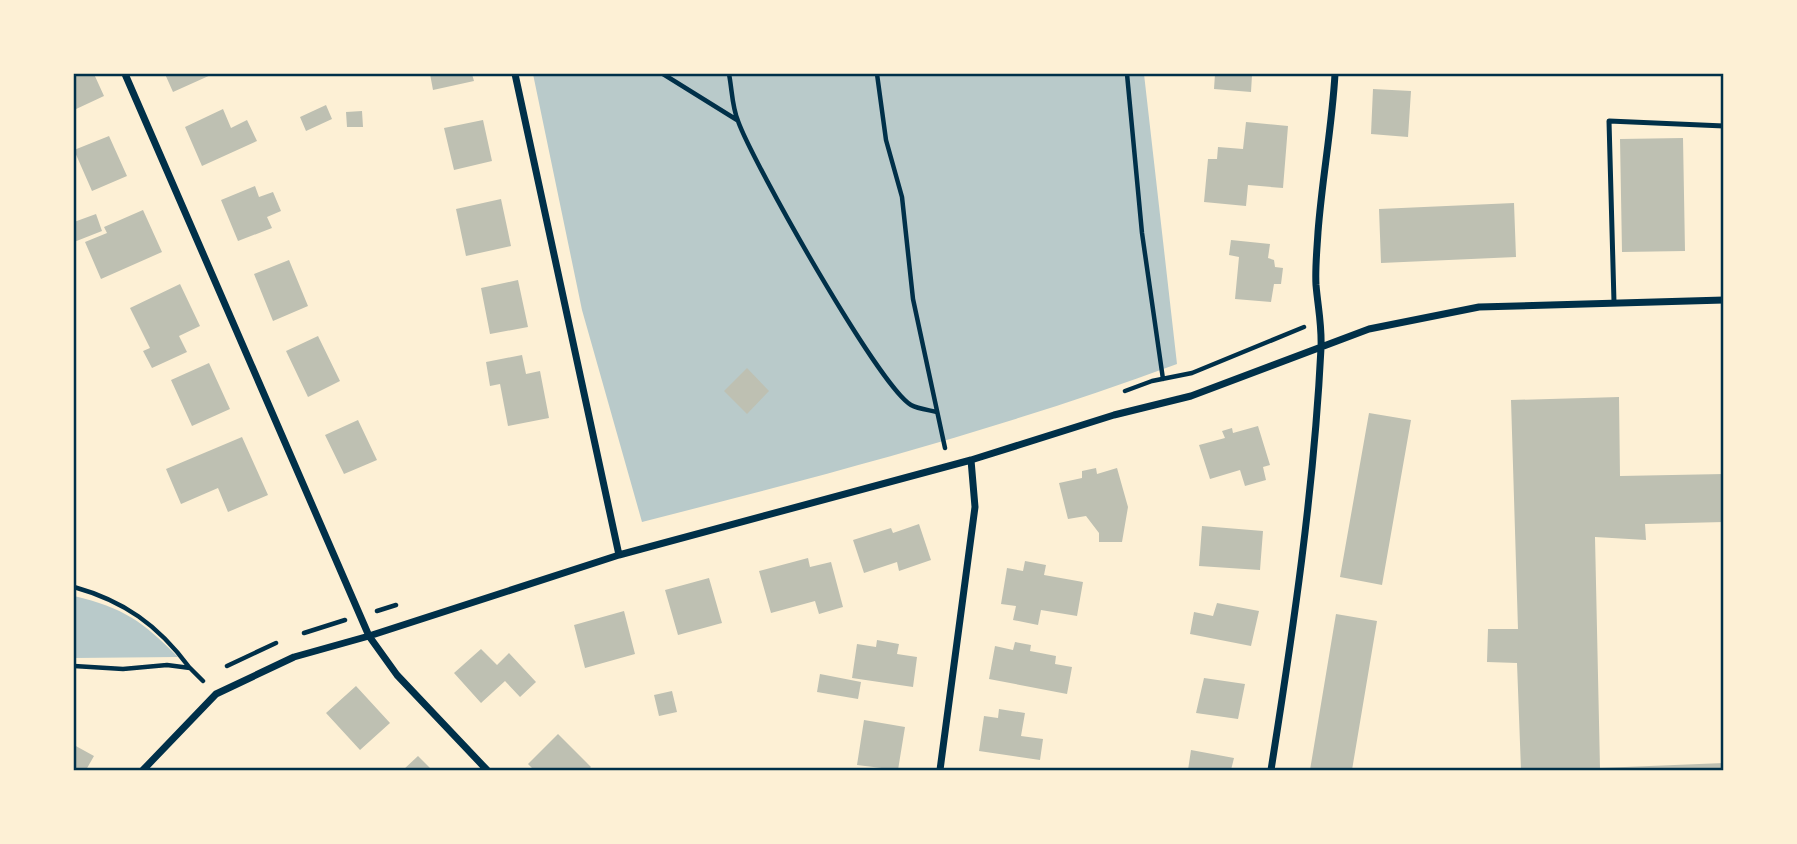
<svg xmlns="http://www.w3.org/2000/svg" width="1797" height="844" font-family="Ubuntu,sans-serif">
<rect width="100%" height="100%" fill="#fdf0d5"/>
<path fill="#b9caca" d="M533,74H1144L1177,364C1002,429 822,476 642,522L582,310Z
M74,596C124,608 142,621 178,657L74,658Z"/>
<path fill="#bec0b2" d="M74,74H94L104,96L74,110Z
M165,74H213L173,92Z
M430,74H472L474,81L433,90Z
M1215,74L1252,75L1251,92L1214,89Z
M1373,89L1411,91L1408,137L1371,134Z
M326,105L332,119L306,131L300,117Z
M223,109L231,128L247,120L257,141L202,166L185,127Z
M362,111L363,127H347L346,112Z
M483,120L492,161L454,170L444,128Z
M1246,122L1288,126L1283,188L1248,185L1246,206L1204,202L1208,159H1217L1218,147L1243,149Z
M109,136L127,176L92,191L74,150Z
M1683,138L1685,251L1622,252L1620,139Z
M255,186L259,197L273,192L281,211L267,217L272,228L238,241L221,200Z
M501,199L511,246L466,256L456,209Z
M1514,203L1516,257L1381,263L1379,209Z
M143,210L162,252L101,279L85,242L107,233L104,227Z
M96,214L102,231L74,242V222Z
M1231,240L1270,244L1268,258L1274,260L1275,267L1283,268L1281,284H1274L1271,302L1235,299L1239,257L1229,255Z
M289,260L308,306L273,321L254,274Z
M518,280L528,327L490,334L481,288Z
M180,284L200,326L179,336L187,352L152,368L143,351L150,348L130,308Z
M318,336L340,381L308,397L286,351Z
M522,355L526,374L540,371L549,418L508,426L500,384L490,386L486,362Z
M209,363L230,409L192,426L171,380Z
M747,368L769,391L747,414L724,391Z
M1619,397L1620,476L1724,474V522L1645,524L1646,540L1595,537L1600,768L1724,763V770H1521L1517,663L1487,662L1488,629H1518L1511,400Z
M1369,413L1411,420L1382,585L1340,577Z
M358,420L377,460L344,474L325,435Z
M1258,426L1270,465L1263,467L1266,480L1245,486L1240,470L1210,479L1199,445L1225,438L1222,431L1232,428L1233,433Z
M242,437L268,495L228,512L218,488L181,504L166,469Z
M1096,468L1097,474L1117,468L1128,507L1122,542H1099V533L1086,516L1068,519L1059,483L1082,478V471Z
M919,524L931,560L899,571L897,562L864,573L853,540L891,528L893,533Z
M1202,526L1263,531L1260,570L1199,566Z
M808,558L810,567L831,562L843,607L819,614L815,601L771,613L759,571Z
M1025,561L1046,565L1044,575L1083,582L1077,616L1041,610L1038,625L1013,620L1016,606L1001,604L1007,568L1023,571Z
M709,578L722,623L678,635L665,590Z
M1217,603L1259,611L1251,646L1190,634L1194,612L1213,616Z
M624,611L635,654L585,668L574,625Z
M1336,614L1377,621L1352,770H1310Z
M877,640L899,644L897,654L917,657L913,687L852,678L857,644L876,647Z
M1015,642L1031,645L1030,651L1056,656L1055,664L1072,667L1067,694L989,679L995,646L1013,650Z
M481,649L497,665L509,653L536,682L520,697L505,681L481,703L454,673Z
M820,674L861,682L858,699L817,692Z
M1204,678L1245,684L1238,719L1196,713Z
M356,686L390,723L360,750L326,713Z
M672,691L677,712L659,716L654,695Z
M999,709L1025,713L1021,736L1043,739L1040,760L979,751L984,716L998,718Z
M864,720L905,727L898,770L857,765Z
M558,734L591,767L588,770H534L528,764Z
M74,745L94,756L86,770H74Z
M1191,750L1234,758L1231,770H1188Z
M418,756L432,770H403Z"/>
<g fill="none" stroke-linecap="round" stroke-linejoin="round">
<path stroke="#003049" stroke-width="4.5" d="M663,74L737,120
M729,74C732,89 732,107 738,121C753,163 879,386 911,405C918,409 929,410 937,412
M877,74L886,140L902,197L913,299L945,448
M1127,74L1142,233L1163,379
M1125,391L1152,381L1192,373L1304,327
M74,587C124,601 158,625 189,667
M377,611L396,605
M304,633L345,620
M74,666L123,669L167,665L190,668L203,681
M227,666L276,643"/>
<path stroke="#003049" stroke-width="5" d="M1614,302L1609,121L1724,126"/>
<path stroke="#003049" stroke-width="7" d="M125,74L369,636L397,675L487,770
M515,74L619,555
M143,770L216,694L294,657L369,636L619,555L971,460L1114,415L1191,396L1369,329L1479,307L1724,300
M940,770L975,507L971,460
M1271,770C1293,631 1314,490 1321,348C1322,325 1318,308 1316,285C1315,268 1317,249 1318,232C1322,179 1332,127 1335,74"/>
</g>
<rect width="1797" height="844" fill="none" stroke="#fdf0d5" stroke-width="150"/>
<rect x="75" y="75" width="1647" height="694" fill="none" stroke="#003049" stroke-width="2.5"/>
</svg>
